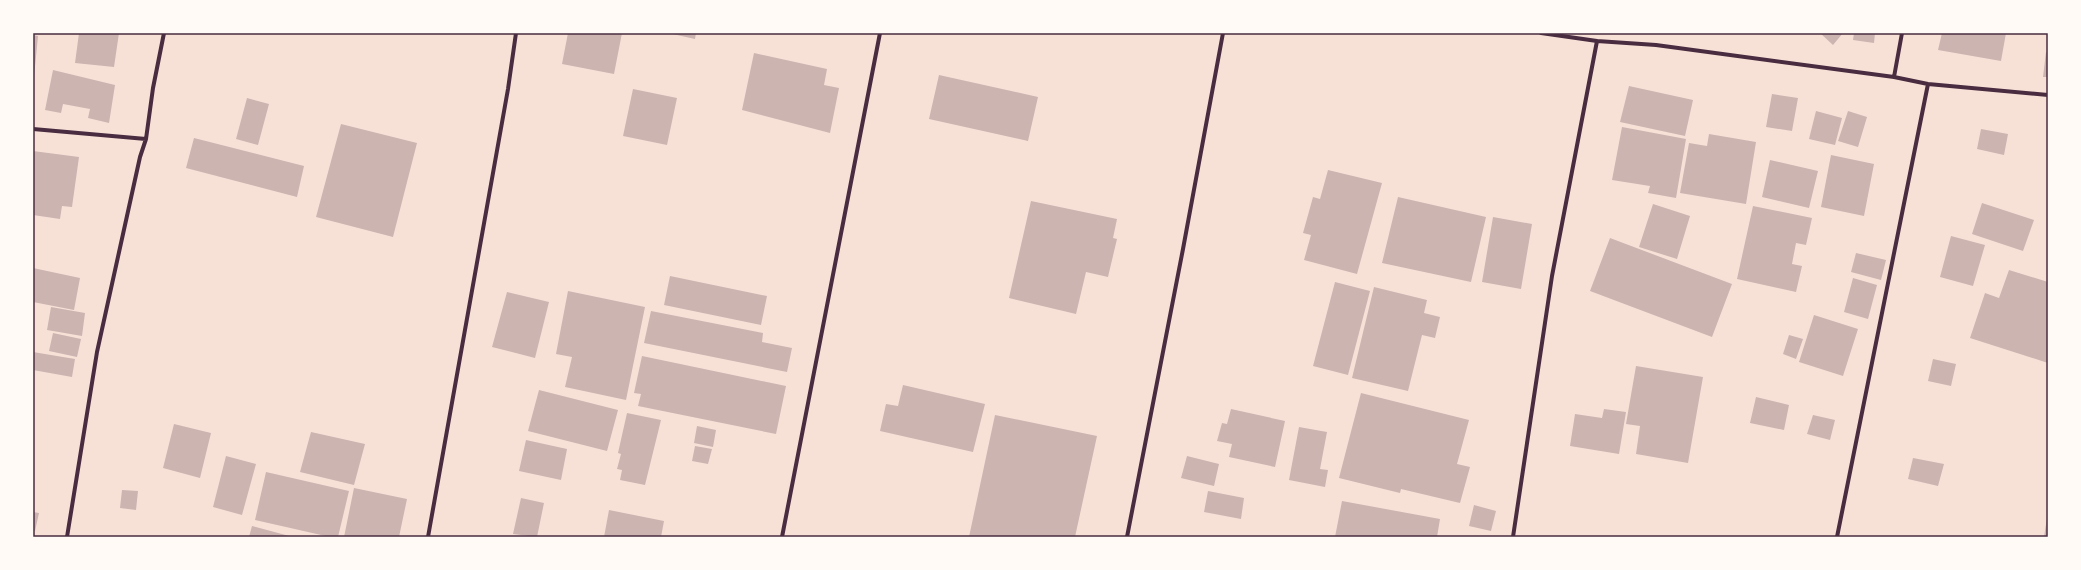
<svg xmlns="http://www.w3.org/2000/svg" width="2081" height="570" font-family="Roboto,sans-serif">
<rect width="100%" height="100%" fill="#f7e1d7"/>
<path fill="#ccb4b1" d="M79,33H119L114,67L75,63Z
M568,33H622L614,74L562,64Z
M668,33H696L695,39Z
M1820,33H1843L1833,45Z
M1854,33H1875L1874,43L1853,40Z
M1942,33H2006L2001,61L1938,50Z
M33,35L38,36L34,77H33Z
M2046,52L2048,53V77H2043Z
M754,53L827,69L824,85L839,88L830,133L742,110Z
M53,70L115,85L109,123L88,118L90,109L63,104L61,113L45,110Z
M939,75L1038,97L1028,141L929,119Z
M1629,86L1693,100L1685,136L1620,122Z
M633,89L677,98L667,145L623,136Z
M1772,94L1798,98L1792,131L1766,127Z
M247,98L269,104L258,145L236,139Z
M1816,111L1842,118L1835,145L1809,139Z
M1848,111L1867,117L1858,147L1838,141Z
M341,124L417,143L393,237L316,217Z
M1622,127L1686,139L1676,198L1648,193L1650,186L1612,180Z
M1981,129L2008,134L2004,155L1977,149Z
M1709,134L1756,142L1746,204L1680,193L1689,143L1707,146Z
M194,138L304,166L297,197L186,168Z
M33,151L79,157L72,207L62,206L60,219L33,215Z
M1831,155L1874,164L1864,216L1821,207Z
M1770,160L1818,171L1809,208L1762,197Z
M1328,170L1382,183L1357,274L1304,260L1311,235L1303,233L1313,197L1320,199Z
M1398,197L1486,217L1471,282L1382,263Z
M1031,201L1117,219L1113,238L1117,239L1108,277L1086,272L1076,314L1009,298Z
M1982,203L2034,220L2023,251L1972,234Z
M1653,204L1690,216L1677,259L1639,247Z
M1753,206L1812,218L1806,245L1796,243L1792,264L1802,266L1796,292L1737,279Z
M1493,217L1532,224L1521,289L1482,282Z
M1951,236L1985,245L1973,286L1940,277Z
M1610,238L1732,284L1712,337L1590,291Z
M1856,253L1886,260L1881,280L1851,272Z
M33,268L80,278L74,310L33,302Z
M2009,270L2048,282V363L1970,338L1985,293L1999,298Z
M670,276L767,296L761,325L664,305Z
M1853,278L1877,285L1868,319L1844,312Z
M1335,282L1370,291L1348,375L1313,366Z
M1374,287L1427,300L1424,313L1440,317L1435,338L1422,335L1408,391L1352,378Z
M568,291L645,307L626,400L565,387L572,357L556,354Z
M507,292L549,302L535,358L492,347Z
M51,307L85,313L82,336L47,330Z
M651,311L763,333L762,342L792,348L787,372L644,343Z
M1814,315L1858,329L1843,376L1799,362Z
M53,333L81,339L77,357L49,351Z
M1789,335L1803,339L1796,359L1783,354Z
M33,352L75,359L72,377L33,370Z
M642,356L786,386L776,434L638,406L641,394L634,393Z
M1933,359L1956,364L1951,386L1928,381Z
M1636,366L1703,377L1688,463L1636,454L1640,426L1626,424Z
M903,385L985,404L973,452L880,431L886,404L898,406Z
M539,390L618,410L607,451L528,431Z
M1361,393L1469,420L1457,464L1470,467L1460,503L1401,489L1400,493L1339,478Z
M1756,397L1789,405L1784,430L1750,423Z
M1231,409L1285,421L1275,467L1229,457L1232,444L1217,441L1222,423L1227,424Z
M1604,409L1626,412L1619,454L1570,446L1575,414L1602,418Z
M627,413L661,420L645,485L620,480L622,470L617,469L621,454L618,453Z
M995,415L1097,436L1075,537H969Z
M1813,415L1835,420L1830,440L1807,434Z
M174,424L211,433L200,478L163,468Z
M697,426L716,430L713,447L694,443Z
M1299,427L1327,432L1320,469L1328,470L1325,487L1289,480Z
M311,432L365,444L354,485L300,472Z
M526,440L567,449L561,480L519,471Z
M695,446L712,449L708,464L692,461Z
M226,456L256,464L242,515L213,507Z
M1187,456L1219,464L1214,486L1181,478Z
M1913,458L1944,464L1938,486L1908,479Z
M266,472L349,491L338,537H330L255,520Z
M354,488L407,499L399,537H344Z
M122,490L138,491L136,510L120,508Z
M1208,491L1244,498L1241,519L1204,512Z
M521,498L544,503L537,537L513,534Z
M1342,501L1440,519L1437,537H1335Z
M1474,505L1496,511L1491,531L1469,526Z
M609,510L664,521L661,537H604Z
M33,512L39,513L35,531H33Z
M2047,518L2048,537H2044Z
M252,526L293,537H249Z"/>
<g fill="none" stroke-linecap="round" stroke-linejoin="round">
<path stroke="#4a2c40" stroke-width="4" d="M1541,33L1597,41L1656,45L1894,77L1928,84L2048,95
M1894,77L1902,33
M33,129L146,139
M67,537L97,352L140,157L146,139L153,88L164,33
M428,537L508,89L516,33
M782,537L880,33
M1127,537L1183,249L1223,33
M1513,537L1552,276L1597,41
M1837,537L1928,84"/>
</g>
<rect width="2081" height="570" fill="none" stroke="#fffaf5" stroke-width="68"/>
<rect x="34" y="34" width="2013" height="502" fill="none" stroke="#4a2c40" stroke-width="1.5"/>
</svg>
